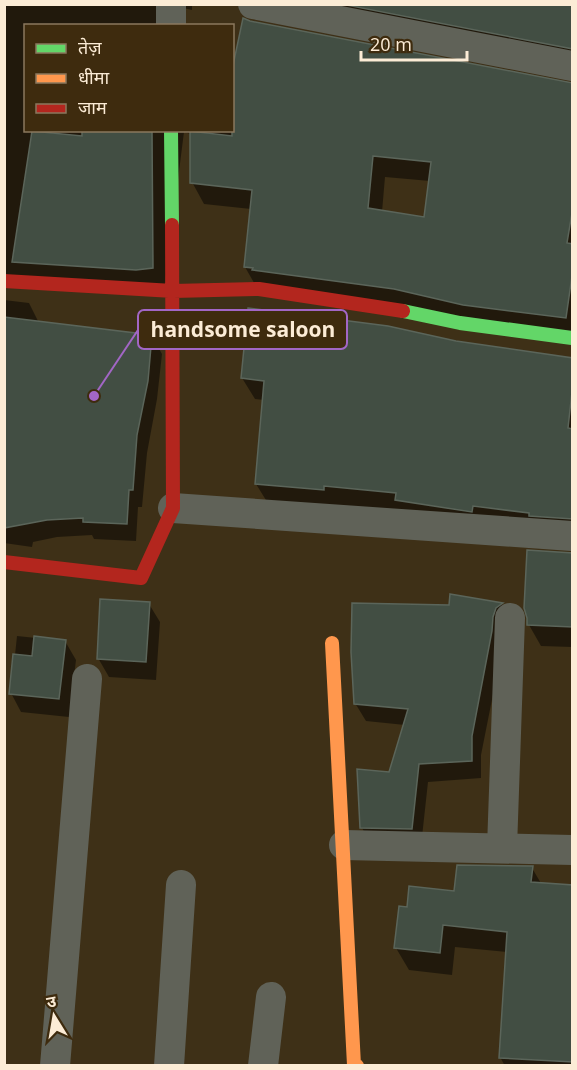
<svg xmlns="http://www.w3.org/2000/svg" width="577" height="1070" font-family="'Open Sans','Noto Sans Devanagari',sans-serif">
<rect width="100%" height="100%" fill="#3e3017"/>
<path fill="#0007" fill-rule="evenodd" d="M4,4H192V10L183,8L165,26H26V130H232L249,22L572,84V338L257,288L245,267L251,209L204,204L192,182L191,134L184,132L164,289L4,279ZM385,177L430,181L426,218L382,212Z
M255,4H572V67Z
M4,300L29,303L39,323L152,336L162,354L157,399L147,453L142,507H138L136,541L94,539L92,535L57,537L33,542L32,547L4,543Z
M457,343L572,358V539L269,505L256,484L264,400L255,399L242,378Z
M572,554V647L541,646L529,625Z
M149,604L160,622L156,680L109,677L98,658Z
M502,604L511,621L502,649L481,755V778L428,782L421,846L372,845L362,828L391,773L405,725L366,721L355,703L450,606Z
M17,636L65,641L76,660L69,717L21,712L11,693Z
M532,868L542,885L572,887V1066H505L500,1057L507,952L455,947L452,975L409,970L396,948L408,909Z"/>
<path fill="#424e43" stroke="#5b655a" stroke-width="1.5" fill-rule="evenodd" d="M346,4H573V49L346,5Z
M243,18L250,21L573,83V207L567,243L573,244V269L566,318L463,305L394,289L252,270L253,268L244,267L252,190L190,183V131L232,136V70ZM373,156L431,162L424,217L368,208Z
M82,130H152L153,268L136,270L12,262L32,131L82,136Z
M248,308L388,326L456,341L573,358V383L568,428L573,429V519L529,516V513L473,506L472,512L395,500L396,493L324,486V490L255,484L264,381L241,378Z
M4,317L152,335L148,381L137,435L133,490H129L127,524L83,522V518L47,520L4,528Z
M527,550L573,553V627L527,625V618L524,608Z
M450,594L503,603L496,608L493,617L492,631L472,736V761L419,764L412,829L360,828L357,769L389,772L408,709L354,704L351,652L352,603L449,605Z
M100,599L150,602L146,662L97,659Z
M34,636L66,640L59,699L9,694L13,654L32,656Z
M457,865L533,866L531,882L573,885V1062L499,1058L507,932L443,925L440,953L394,948L399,906L407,907L409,886L454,891Z"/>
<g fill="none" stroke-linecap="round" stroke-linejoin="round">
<path stroke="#606258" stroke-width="30" d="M171,4V26
M253,4L572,66
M173,508L572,536
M344,845L572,850
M502,848L510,618
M55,1066L87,679
M169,1066L181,885
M263,1066L271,997"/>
<path stroke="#63d668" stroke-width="14" d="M171,130L172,225
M403,311L460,323L572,338"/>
<path stroke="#ff974d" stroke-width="14" d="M332,643L354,1065L357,1066"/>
<path stroke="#b3261e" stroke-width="14" d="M4,281L173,291L259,289L403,311
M4,562L141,578L173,508L172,225"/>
</g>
<path fill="none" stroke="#a266c6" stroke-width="2" d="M94 396L138 330"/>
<circle fill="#a266c6" stroke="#3e2b0e" stroke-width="2" cx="94" cy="396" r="6"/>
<rect fill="#3e2b0e" stroke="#a266c6" stroke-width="2" x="138" y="310" width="209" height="39" rx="6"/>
<g font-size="21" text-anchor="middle" font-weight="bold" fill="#fcecd6">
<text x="243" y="337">handsome saloon</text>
</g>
<rect width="577" height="1070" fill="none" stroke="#fcecd6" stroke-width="12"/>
<rect x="24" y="24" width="210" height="108" fill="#3e2b0e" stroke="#8a785e" stroke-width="1.5"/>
<rect x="36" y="44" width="30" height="9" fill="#63d668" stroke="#8a785e" stroke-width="1.5"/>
<text x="78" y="54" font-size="18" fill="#fcecd6">तेज़</text>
<rect x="36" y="74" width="30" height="9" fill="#ff974d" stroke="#8a785e" stroke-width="1.5"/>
<text x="78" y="84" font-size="18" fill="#fcecd6">धीमा</text>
<rect x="36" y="104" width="30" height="9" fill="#b3261e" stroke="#8a785e" stroke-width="1.5"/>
<text x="78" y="114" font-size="18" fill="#fcecd6">जाम</text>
<g transform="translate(54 1016) rotate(349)" stroke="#3e2b0e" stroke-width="4.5" paint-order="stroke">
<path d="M0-4.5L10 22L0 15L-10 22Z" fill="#fcecd6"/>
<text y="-9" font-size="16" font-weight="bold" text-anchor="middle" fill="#fcecd6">उ</text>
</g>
<path d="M361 51v9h106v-9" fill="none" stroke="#fcecd6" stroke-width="3"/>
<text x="370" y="51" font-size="18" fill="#fcecd6" stroke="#3e2b0e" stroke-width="4.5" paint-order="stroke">20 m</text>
</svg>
